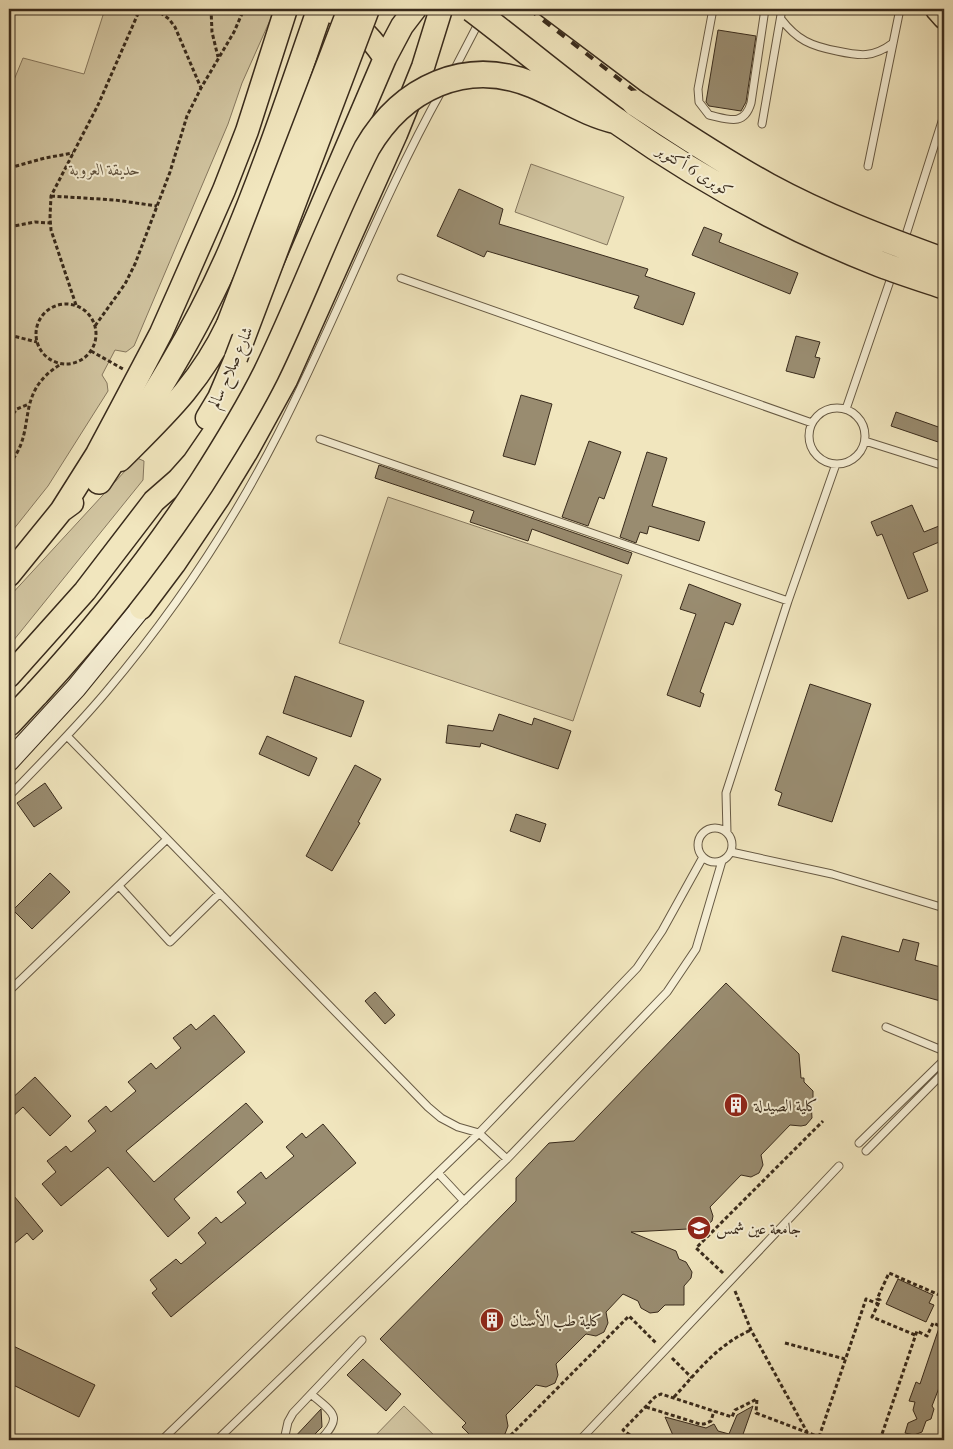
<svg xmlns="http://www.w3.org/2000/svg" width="953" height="1449" font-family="'IM FELL French Canon',Amiri,serif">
<rect width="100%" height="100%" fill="#f1e6be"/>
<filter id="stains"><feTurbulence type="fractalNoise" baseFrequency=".004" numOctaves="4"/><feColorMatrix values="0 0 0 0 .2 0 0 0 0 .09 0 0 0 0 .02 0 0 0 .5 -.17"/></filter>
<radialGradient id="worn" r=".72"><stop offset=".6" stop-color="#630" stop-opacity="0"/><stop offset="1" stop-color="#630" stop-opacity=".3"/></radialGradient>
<path fill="#d2c6a2" stroke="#86785f" d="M105,9H275L242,83L228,124L134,346L126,352L115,350L102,375L107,383L108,391L48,486L9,535V92L23,58L84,74Z
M531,164L624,197L607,245L515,212Z
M137,458L144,461L143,480L9,646V597Z
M388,497L622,575L573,721L339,643Z
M404,1406L439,1440H371Z"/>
<path fill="#998c70" stroke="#392b1c" d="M718,30L756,36L746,102L741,111L709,106L706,102Z
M459,189L503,209L499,224L648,269L645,276L695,293L683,325L634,308L639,296L487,251L484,257L437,236Z
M704,227L722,234L719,242L798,273L790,294L692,255Z
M796,336L820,342L815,357L820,358L814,378L786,371Z
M521,395L552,404L535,465L503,456Z
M896,412L944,429V444L891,426Z
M589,441L621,452L604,499L599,497L588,526L562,517Z
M647,452L667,458L652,506L705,522L699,541L649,526L647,534L640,532L636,543L620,537Z
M379,465L632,553L628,564L532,529L528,541L470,522L474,511L375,478Z
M912,505L924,532L944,524V540L913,553L928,591L908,599L882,534L877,536L871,522Z
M689,584L741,604L733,625L725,622L700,692L704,694L700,707L667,695L696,614L680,609Z
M295,676L364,701L351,737L283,713Z
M810,684L871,704L832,822L778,805L782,793L775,790Z
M499,714L532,725L534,718L571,731L558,769L481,743L480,747L446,743L448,725L493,731Z
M267,736L317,758L309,776L259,754Z
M355,765L381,779L358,822L360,823L332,871L306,856Z
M45,783L62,808L34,827L17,803Z
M516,814L546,824L540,842L510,831Z
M50,873L70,892L32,929L13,910Z
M842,936L899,952L903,939L919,943L915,960L944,968V1002L832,971Z
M726,983L799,1054L801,1078H804V1082L813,1091V1099L811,1102L812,1118L806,1125L801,1126L790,1125L761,1155L763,1165L759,1173L751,1177L741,1175L710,1207L713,1216L712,1221L705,1227L701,1229L690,1227L688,1229L631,1232L676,1251L679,1259L686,1262L692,1272L691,1278L684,1286V1305H665L658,1312L650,1313L641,1308L638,1301L623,1294L606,1312L608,1323L604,1332L596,1336L586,1334L556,1364L558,1375L555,1383L546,1387L536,1385L506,1415L508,1426L505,1434L496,1438L486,1436L482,1440H475L462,1427L466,1423L380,1339L516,1201V1178L549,1143L574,1141Z
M375,992L395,1015L385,1024L365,1001Z
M214,1015L245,1052L126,1151L154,1182L246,1103L263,1122L174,1199L190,1218L168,1237L108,1167L61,1206L42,1184L56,1172L47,1161L66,1146L71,1152L96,1131L88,1121L106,1106L111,1112L136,1091L128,1082L151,1063L156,1069L181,1048L173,1038L191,1024L196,1030Z
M35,1077L71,1116L50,1136L23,1107L9,1120V1101Z
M323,1124L356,1163L171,1317L152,1293L157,1289L150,1280L176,1259L181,1264L206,1243L198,1233L216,1217L221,1223L246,1203L237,1192L261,1172L266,1179L294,1156L286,1147L302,1133L306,1138Z
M9,1190L43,1231L33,1240L27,1233L9,1248Z
M898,1279L933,1295L929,1303L934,1305L926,1322L886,1304Z
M942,1319H944V1375L932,1406L934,1409L931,1419L926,1421L922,1432L914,1435L905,1433L908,1423L917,1419L913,1410L915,1402L909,1401L916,1382L920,1384Z
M9,1344L95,1385L79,1417L9,1383Z
M363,1359L401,1394L386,1411L347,1375Z
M753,1406L741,1440H675L665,1417L706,1428L714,1424L718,1431L729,1434L737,1415Z
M321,1409L322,1427L309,1440H292Z"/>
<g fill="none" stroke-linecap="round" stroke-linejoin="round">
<g stroke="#675a44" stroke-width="9">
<path id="service" d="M713,9L698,89L699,102L709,115C728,119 744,127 751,103L765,9
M781,19C797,40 811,46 837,51C860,56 873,58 893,43
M453,72L480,20
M762,124L782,9
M868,166L900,9
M944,201L943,209L944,214
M904,241L944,115
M401,278L812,423
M809 436a28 28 0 1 1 56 0a28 28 0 1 1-56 0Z
M846,409L893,272
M320,439L788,601
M865,441L944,466
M67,736L428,1107L441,1118L458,1127L479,1133L507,1159
M9,796C42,762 75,729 106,692C173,613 231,526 278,434C336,321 380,201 442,90
M698 845a17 17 0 1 1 34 0a17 17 0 1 1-34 0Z
M727,833L726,793L788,601L836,464
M731,852L832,874L944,908
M119,886L170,942L220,893
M9,991L166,840
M886,1027L944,1051
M859,1143L944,1060
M866,1151L944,1072
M438,1173L464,1201
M311,1394C333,1413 344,1416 320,1440
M162,1440L479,1133L637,968L662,931L703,857
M217,1440L507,1159L667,992L696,949L722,861
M284,1440L288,1422L293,1413L362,1340
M580,1440L839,1166"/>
</g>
<g stroke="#392b1c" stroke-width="22">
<path id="secondary" d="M9,761L76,688L141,608"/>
</g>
<g stroke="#392b1c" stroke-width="24">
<path id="primary" d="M936,9L944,18"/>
</g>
<g stroke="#392b1c" stroke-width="25">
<path id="trunk" d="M323,9C352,16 369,35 385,58
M207,418L219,398L236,358
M120,460C165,415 200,383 228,324
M61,511L97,454L121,409L161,333L181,288L224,190L247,131L286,9
M9,575L61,511L72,503
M141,608L174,564L219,497L247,451L286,380L396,134L423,67L441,9
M9,676L85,591L154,501L178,480L194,462L233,405L259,352L385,58L402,26L415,9"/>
</g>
<g stroke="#392b1c" stroke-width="28">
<path id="motorway" d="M510,9L635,103
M99,481C148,407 196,332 231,251C265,172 292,90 320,9
M9,723L37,693"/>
</g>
<path stroke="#392b1c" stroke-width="3" stroke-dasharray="4 2.5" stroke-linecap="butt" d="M155,9L169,19L175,27L201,88
M211,9L212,32L218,57
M9,168L45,158L73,153
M51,196L115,200L157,206
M9,227L35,222L50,223
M36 334a30 30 0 1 1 60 0a30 30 0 1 1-60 0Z
M76,305L51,230L50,217L51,196L98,105L140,9
M95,326L125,284L135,264L170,172L187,116L201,88L234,32L244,9
M9,335L37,342
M91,351L123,369
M9,419L17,409L29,404
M9,464C39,430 12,394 61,364
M723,1273L696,1248L823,1121
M735,1291L751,1330L807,1432
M915,1335L872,1317L880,1300L877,1299L889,1273L944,1297
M785,1343L845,1359
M672,1358L692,1378
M674,1397C698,1371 717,1345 751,1330
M646,1407L700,1424H704L711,1421L714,1411
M819,1437L866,1299L878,1304
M506,1440L629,1316L657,1344
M626,1440L630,1435L623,1430L655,1397L661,1394L732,1417L735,1410L757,1399L756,1413L827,1440
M880,1440L917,1331L927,1336L933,1323L944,1328"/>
<use href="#service" stroke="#f6efd5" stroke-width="7"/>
<use href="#secondary" stroke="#f6efd5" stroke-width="20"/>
<use href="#primary" stroke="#f1e6be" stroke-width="21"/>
<use href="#trunk" stroke="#f1e6be" stroke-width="22"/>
<use href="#motorway" stroke="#f1e6be" stroke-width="25"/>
<path stroke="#392b1c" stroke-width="4" stroke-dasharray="9 9" stroke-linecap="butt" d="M529,9L655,107L768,178L843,215L944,250"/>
<g stroke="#392b1c" stroke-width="25" stroke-linecap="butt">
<path id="trunk-bridge" d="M228,324L349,9
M236,358L368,9"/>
</g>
<g stroke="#392b1c" stroke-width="28" stroke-linecap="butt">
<path id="motorway-bridge" d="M472,9C521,46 568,86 618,122C699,179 788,228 880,264C901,272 923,279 944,286
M635,103C679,132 722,161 768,186C825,217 884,239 944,261
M37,693C98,627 152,558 201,484C224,448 247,411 266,373C302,299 330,221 367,148C402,88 466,57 533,85C562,97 586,114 617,121"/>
</g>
<use href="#trunk-bridge" stroke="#f1e6be" stroke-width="22"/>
<use href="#motorway-bridge" stroke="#f1e6be" stroke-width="25"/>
</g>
<defs>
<g id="building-disc" transform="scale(1.25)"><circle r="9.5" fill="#8f2418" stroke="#f6efd5"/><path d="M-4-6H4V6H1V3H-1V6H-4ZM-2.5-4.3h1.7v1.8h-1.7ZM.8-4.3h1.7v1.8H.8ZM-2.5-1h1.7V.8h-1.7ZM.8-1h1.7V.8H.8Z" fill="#fff"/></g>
<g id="university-disc" transform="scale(1.25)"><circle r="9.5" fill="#8f2418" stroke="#f6efd5"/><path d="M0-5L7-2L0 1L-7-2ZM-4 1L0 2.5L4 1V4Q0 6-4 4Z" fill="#fff"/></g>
</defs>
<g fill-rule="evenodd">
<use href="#building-disc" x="736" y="1105"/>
<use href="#university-disc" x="699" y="1228"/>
<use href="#building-disc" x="492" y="1320"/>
</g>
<g text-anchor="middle" stroke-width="4" stroke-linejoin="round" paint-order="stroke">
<g font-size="16" font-style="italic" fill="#5f523e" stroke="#f6efd5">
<text x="105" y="175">حديقة العروبة</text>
</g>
<g font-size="16" fill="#392b1c" stroke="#f6efd5">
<text transform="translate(695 170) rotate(31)" y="6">كوبرى 6 أكتوبر</text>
<text transform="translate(230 367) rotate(-66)" y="6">شارع صلاح سالم</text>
</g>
<g font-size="16" fill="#392b1c" stroke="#f6efd5" text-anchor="start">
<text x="754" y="1111">كلية الصيدلة</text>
<text x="716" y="1234">جامعة عين شمس</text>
<text x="510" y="1326">كلية طب الأسنان</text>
</g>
</g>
<rect width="953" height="1449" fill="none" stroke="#f1e6be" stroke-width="30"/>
<rect x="10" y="10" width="933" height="1429" fill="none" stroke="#392b1c" stroke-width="2.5"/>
<rect x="15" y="15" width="923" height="1419" fill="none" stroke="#392b1c"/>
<rect width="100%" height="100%" filter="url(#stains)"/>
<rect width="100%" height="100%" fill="url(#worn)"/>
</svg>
